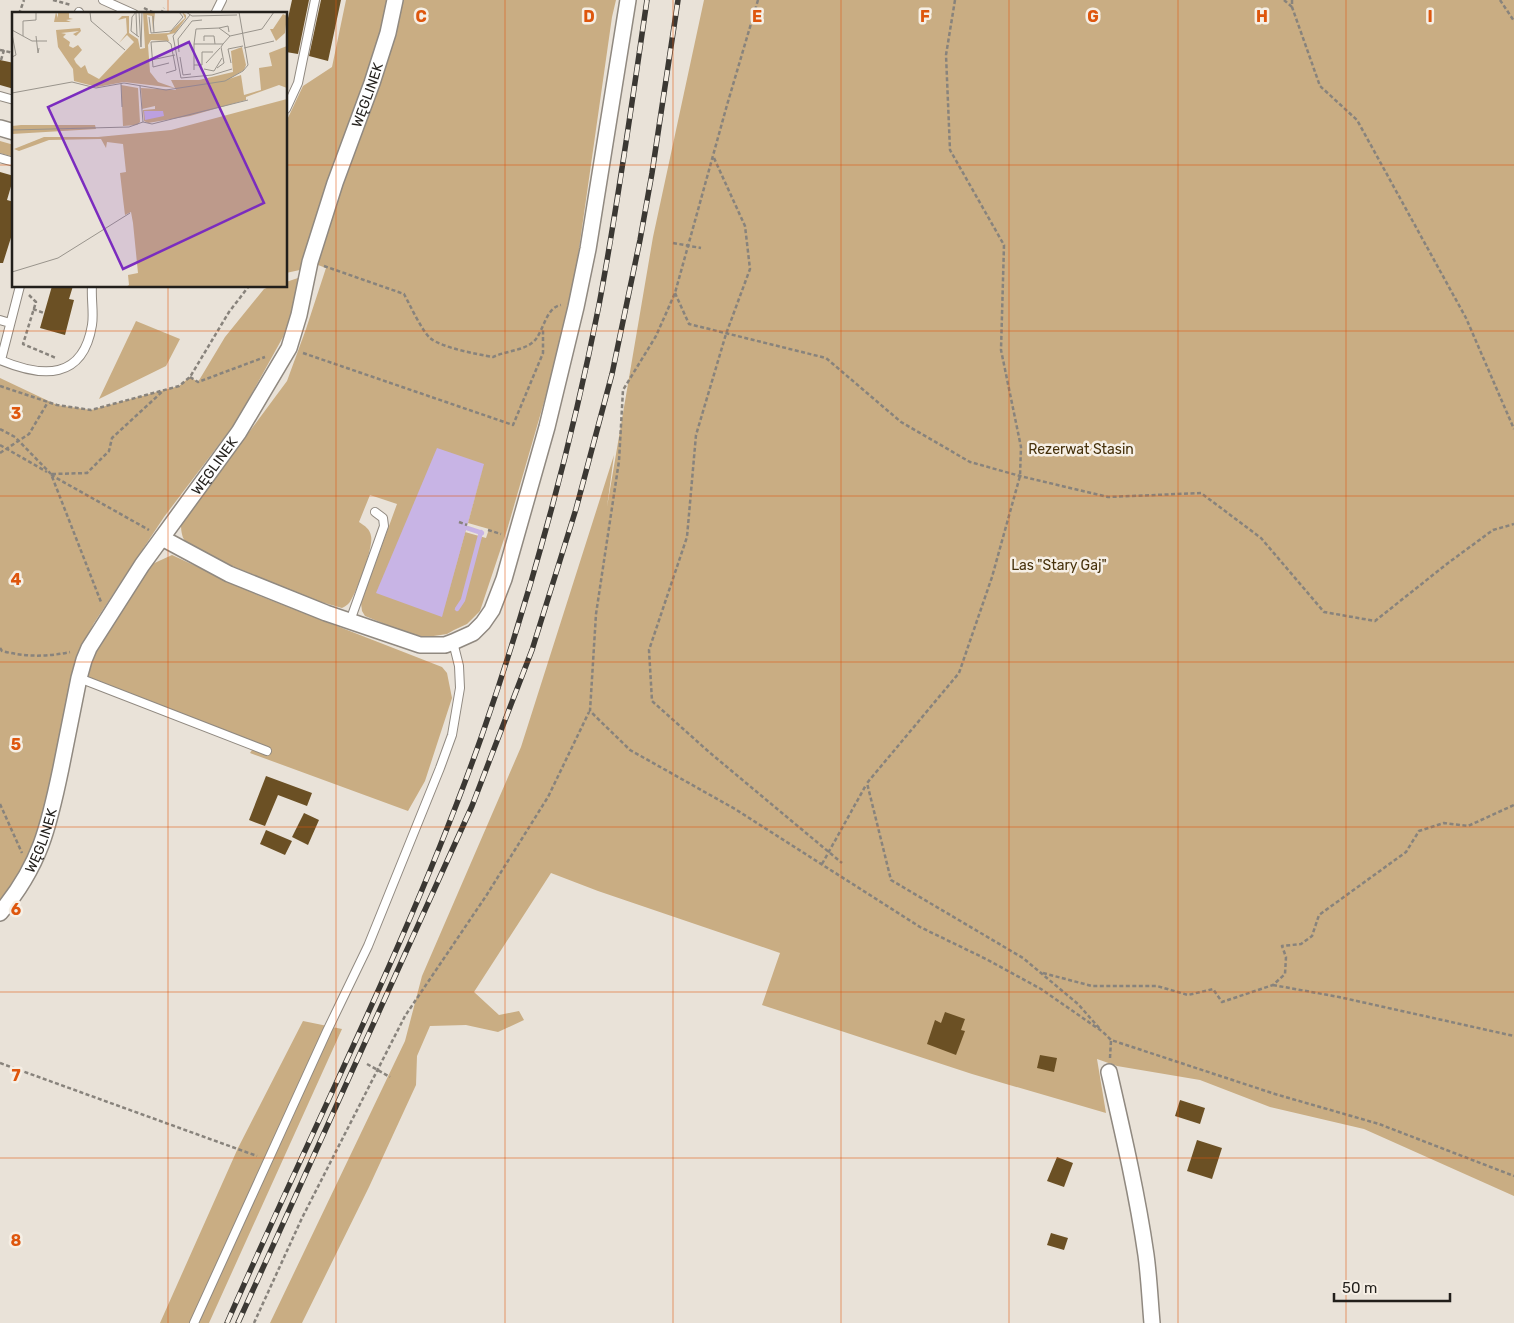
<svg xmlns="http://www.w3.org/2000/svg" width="1514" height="1323" font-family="Rubik,sans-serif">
<rect width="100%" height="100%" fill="#e9e2d8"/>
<path fill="#c9ad83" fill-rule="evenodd" d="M346,0H616L612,17L577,263L557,357L507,530L480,611L467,624L454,630L447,634L427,637L409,634L365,616L362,611L361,603L397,504L370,495L359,522C365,526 370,529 371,536C374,546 357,591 351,600C349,604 346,606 342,608L314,600L201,553C187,544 181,542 181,524L287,381L306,329L326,268L310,262L309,268L286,273V122L303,86L332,67ZM484,464L468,523L489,529L486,538L465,532L442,616Z
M704,0H1514V1196L1364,1129L1270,1107L1200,1080L1117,1066L1097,1059L1106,1113L972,1074L762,1005L780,953L598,891L551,873L474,992L499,1015L519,1011L524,1020L498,1032L466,1025L430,1026L417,1056L416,1085L369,1187L302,1323H270L405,1041L422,976L521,747L614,455L607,507L653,237Z
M0,141L14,145V157L0,153Z
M304,276L283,337L236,422L164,517L94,623L80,650L72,674L53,775L39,832L23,869L0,905V378L57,405L91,410L179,386L190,377L198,382L225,337L264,289L272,286H286V282Z
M136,321L180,339L166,366L99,399Z
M172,555L260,596L442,667L447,673L452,698L425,781L408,811L250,753L254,747L85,680L89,662L148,566Z
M303,1021L342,1029L209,1323H160L238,1148Z"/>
<path fill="#c8b4e5" d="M437,448L484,464L442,617L376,593Z"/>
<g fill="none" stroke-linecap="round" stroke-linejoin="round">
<path stroke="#c8b4e5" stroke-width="4.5" d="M467,528L482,533
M457,609L463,600L481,532"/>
</g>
<path fill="#6b5024" d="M292,0H309L298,54L286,52V27Z
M321,0H341L328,61L309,56Z
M0,60L14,63V89L0,85Z
M0,172L14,176L7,200L14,202V228L3,263H0Z
M52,286H73L69,299L74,300L65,335L40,328Z
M266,776L312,793L307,806L278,795L265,826L249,820Z
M304,813L319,820L308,845L292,837Z
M266,830L292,841L285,855L260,844Z
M945,1012L965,1019L961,1030L965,1031L956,1055L927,1044L935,1020L941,1023Z
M1040,1055L1057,1058L1054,1072L1037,1068Z
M1180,1100L1205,1108L1200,1124L1175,1116Z
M1197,1140L1222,1148L1212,1179L1187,1171Z
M1057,1157L1073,1163L1064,1187L1047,1181Z
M1051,1233L1068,1238L1064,1250L1047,1245Z"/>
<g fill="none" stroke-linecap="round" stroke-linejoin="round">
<g stroke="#908980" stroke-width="10">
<path id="lane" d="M103,0L134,14
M78,14L79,12
M215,14L222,0
M0,96L14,100
M286,109L298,83L315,0
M0,158L14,162
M0,320L10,323
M0,360C43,378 83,380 92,325C94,313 91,299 92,286
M1,360L20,286
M350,621L384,526L383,518L375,512
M79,678L267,751
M194,1323L327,1031L368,946L440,768L452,735L460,688L459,666L453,642"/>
</g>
<g stroke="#908980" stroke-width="18">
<g id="street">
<path d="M0,128L14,132"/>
<path d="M162,538L229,574L326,613L420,645H445L453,642L473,633L483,623L492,610L504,579L547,427L576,307L588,249L628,0"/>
<path id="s1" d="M0,913C40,866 49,826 61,768C67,738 73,708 79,678L84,660L89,648L142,565L239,432L289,348L299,315L310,262L335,183L372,83L388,33L395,0"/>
<path d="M1109,1072C1123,1133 1137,1193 1146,1255C1149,1277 1150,1300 1152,1323"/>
</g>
</g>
<path stroke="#88837c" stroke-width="2.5" stroke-dasharray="4 2.5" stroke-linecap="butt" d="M53,0L71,5
M758,0L727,105L675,293L656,336L623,390L619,461L596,614L590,711L630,750L735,809L920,927L986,959L1041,989L1103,1032L1111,1040L1275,1094L1379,1124L1514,1176
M955,0L946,55L950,150L1004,245L1001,350L1021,447L1020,476L992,577L959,673L867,783L891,880L1023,958L1078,1004L1100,1029
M1284,0L1292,7
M1292,0V7L1320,86L1357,120L1466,318L1514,429
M1500,0L1514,21
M144,8L156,14
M19,14L24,0
M161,14L164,8
M0,50L14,53
M1,60L4,50
M714,158L745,226L750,269L726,334L696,435L687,537L649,650L652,701L709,752L842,863
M673,243L701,248
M324,266L404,294C410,305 422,331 430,338C442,348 477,354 493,357C508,350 526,351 536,339C544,328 547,307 561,305
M675,293L689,324L826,358L901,422L970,462L1020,476L1108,497L1201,493L1261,538L1324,612L1375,621L1448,563L1493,530L1514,524
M29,295L36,302L23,344L56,358
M33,309L44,313
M303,353L513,425L543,353V329
M190,377L198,382L265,357
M0,386L57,405L91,410L179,386L190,377L229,312L249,286
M0,429L15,437L51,474L101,602
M0,445L47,472
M0,453L29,434L48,402
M52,474L87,473L109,451L112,438L164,390
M51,475L149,530
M459,522L467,525
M488,530L501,534
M0,648L2,651C25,657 47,657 70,652
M0,804L22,853
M822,864L866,785
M1043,973L1092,986H1157L1188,995L1213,989L1222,1002L1273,985L1285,974L1286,957L1282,946L1301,944L1312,936L1319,915L1406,852L1419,831L1444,823L1468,826L1514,805
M1273,985L1339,997L1514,1036
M1110,1058L1111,1040
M0,1063L257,1156
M367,1064L390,1077
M254,1323L302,1218L405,1016L486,896L548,797L589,712"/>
<use href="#lane" stroke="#fff" stroke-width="8"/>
<use href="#street" stroke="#fff" stroke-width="15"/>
<g stroke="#3b3833" stroke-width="5.5">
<path id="rail" d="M227,1323C312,1128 410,939 481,738C530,597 570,452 599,305C618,204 632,102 647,0
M238,1323L472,806L532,650L576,509L612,374L640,240L652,173L678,0"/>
</g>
<use href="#rail" stroke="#f6efe5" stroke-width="4" stroke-dasharray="11" stroke-linecap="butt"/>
</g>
<path fill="none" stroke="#de560d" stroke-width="1" stroke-opacity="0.55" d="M168,0V14M336,0V1323M505,0V1323M673,0V1323M841,0V1323M1009,0V1323M1178,0V1323M1346,0V1323M0,165H14M286,165H1514M168,286V1323M0,331H1514M0,496H1514M0,662H1514M0,827H1514M0,992H1514M0,1158H1514"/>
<g text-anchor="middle" stroke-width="5" stroke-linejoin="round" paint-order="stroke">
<g font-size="14" fill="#221f1b" stroke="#f6efe5">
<text dy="5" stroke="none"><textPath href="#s1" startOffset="909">WĘGLINEK</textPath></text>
<text dy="5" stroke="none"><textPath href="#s1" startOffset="504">WĘGLINEK</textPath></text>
<text dy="5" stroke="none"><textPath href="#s1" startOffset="84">WĘGLINEK</textPath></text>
</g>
<g font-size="14" fill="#46310b" stroke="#f6efe5">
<text x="1081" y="454">Rezerwat Stasin</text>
<text x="1059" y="570">Las "Stary Gaj"</text>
</g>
</g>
<g transform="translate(12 12)">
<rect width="275" height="275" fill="#e9e2d8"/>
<path d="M44,0L46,6V0H57V6L61,7L54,8L59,10H42ZM131,0H143L141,20L140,4L135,3L137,22L157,21L173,6L170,0L174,3V6L163,21L155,23L157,29L139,28L136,33L138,60L146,70L163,76L112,70L85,75L62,69L61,57L46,35L44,18L68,16L69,19L64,24L61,22L67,19L49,21L54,22L51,25L58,30L57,34L61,36L66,33L70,38L62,47L64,51L69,56L73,53L76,61L87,67L122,30L115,23L107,31L115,21L114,6L106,8L110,4H117V21L126,27L128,37L133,36ZM271,2L275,4L273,21L264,29L258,17H261ZM275,34V76L267,73L234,85V88L178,104L136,111L132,109L131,98L143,97V94L130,97L129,76L164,78L159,68H187L221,60L219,39L230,35L234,53L232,58L217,67L229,63L232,83L249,78L247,56L260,54L257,41ZM109,73L126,76L128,110L125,113L111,114ZM275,87V275H114L117,273L116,263L126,261L121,211L119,200L113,203L111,187L108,161L114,160L111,132L95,130L94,136L89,127L37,128L7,139L2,137L32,125H86L159,118ZM83,113L84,117L0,122V114L9,113Z" fill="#c9ad83"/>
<path d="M132,99H151L152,104L133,108Z" fill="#c8b4e5"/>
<path fill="none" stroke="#99948c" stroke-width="1" d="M78,0L79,9L113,38M124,0L120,5L119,19L127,25M127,0L129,35L130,0M174,0L180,4L225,3M124,1L125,24M178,3L161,24L169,66L200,63L220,57M141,4L142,21M137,5L139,21L159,19L171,5L167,0M207,16L216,14L217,20M0,18L20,29H35M0,22L4,43L0,45M11,24V9L24,8V0M24,24L26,41L27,36M192,29V24H202L203,32M182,32L184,17L207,16L218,24M211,32L218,24L250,17L262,0M232,36L262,29M167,40L166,27L180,9L190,8M168,45L171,63L179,62M139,48L163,43M194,51L208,36M219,51L216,37L231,34M182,53H190V40H201M192,57L202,59L210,46M182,58V32H211L209,35L212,51L205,56M154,61L164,58L159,32L155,29L139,30L141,55L157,51M109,72L110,95M128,74L131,110M0,81L60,70L84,76L112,71L154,78L213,69L231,59L236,53L227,0M0,118L117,115L131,110L140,112L236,88M0,260L46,246L118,201"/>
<path fill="#7b2cbf" fill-opacity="0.15" stroke="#7b2cbf" stroke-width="2.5" d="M177,30L252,191L111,257L36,95Z"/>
<rect width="275" height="275" fill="none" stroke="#221f1b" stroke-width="2.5"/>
</g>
<g font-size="16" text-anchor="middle" font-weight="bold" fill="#de560d" stroke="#f6efe5" stroke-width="5" stroke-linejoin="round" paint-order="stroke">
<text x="421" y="22">C</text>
<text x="589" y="22">D</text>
<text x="757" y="22">E</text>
<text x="925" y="22">F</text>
<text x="1093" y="22">G</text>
<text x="1262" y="22">H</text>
<text x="1430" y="22">I</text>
<text x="16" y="419">3</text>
<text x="16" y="585">4</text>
<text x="16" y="750">5</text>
<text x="16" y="915">6</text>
<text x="16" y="1081">7</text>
<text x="16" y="1246">8</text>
</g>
<path d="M1334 1293v8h116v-8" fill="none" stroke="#221f1b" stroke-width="2.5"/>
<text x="1342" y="1293" font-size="15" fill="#221f1b" stroke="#f6efe5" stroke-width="4" paint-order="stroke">50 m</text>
</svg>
